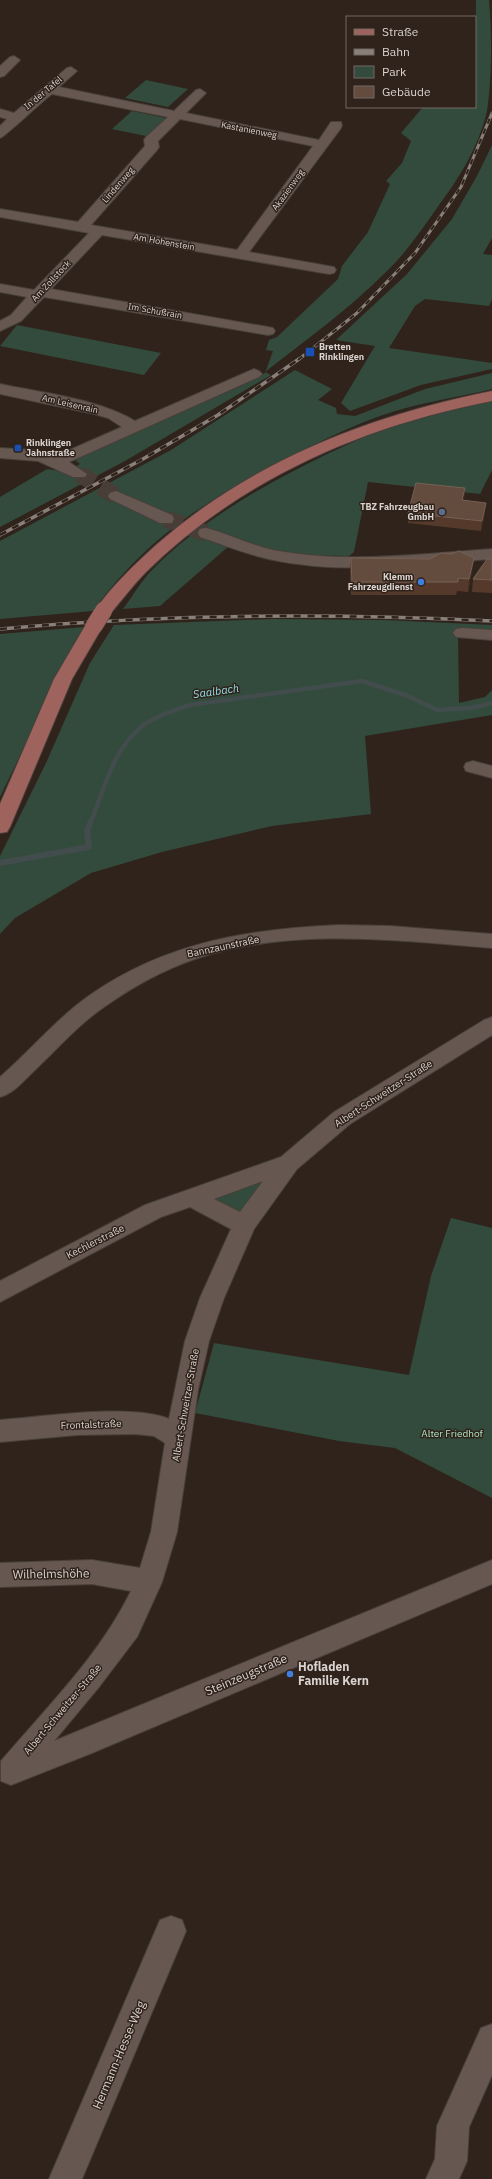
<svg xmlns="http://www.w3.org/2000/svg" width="492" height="2179" font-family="'IBM Plex Sans',sans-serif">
<rect width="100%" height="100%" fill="#2f231c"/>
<path fill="#334b3c" d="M476,0H489C492,34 492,78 487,111C479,146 460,177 439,205C423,228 407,252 386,272C349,309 306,340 265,372L271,375L125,461L0,527V497L47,469L66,472L80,464L74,459L239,387L265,373L273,351L266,350L269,340L277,337L338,279L342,266L368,232L390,184L386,181L402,163L411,141L401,133L423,107H475Z
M146,80L188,89L168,107L125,98Z
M132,111L166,118L146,136L112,129Z
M492,145V238L483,254L492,255V299L489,306L425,299L415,306L389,348L492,363V369L421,385L350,411L341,403L375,346L336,340L407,274L452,219L477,176Z
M17,325L161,353L144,375L0,346Z
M295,370L332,389L318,400L336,408L337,414L355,416L425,389L492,373V389C459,397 424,402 392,412C354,424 319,442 284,460C205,501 146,538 93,611L0,619V541L171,450Z
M492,401V470L480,494L368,482L354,552L349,556C310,556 273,553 237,539L160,606L123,609C133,596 141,581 152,570C200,521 262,486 323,456C347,445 372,432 398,424C429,414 460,408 492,401Z
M272,619L385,620L492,625V637L458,635L459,703L485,697L492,690V715L365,736L371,814L272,826L162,852L91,873L15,918L0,934V856L46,763L90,663L114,625Z
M84,627L77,638L0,797V634Z
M256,1183H263L243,1214L216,1200L217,1197Z
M451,1218L492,1228V1498L395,1448L339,1441L195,1413L214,1343L409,1375L431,1276Z"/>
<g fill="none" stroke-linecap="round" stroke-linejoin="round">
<path stroke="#424c4d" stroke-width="4.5" d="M91,822C104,789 114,746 145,724C158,715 175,710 190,705L362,681L408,696L437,710L471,708L492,703"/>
<path stroke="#424c4d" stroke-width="6" d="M0,863L89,847L87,831L91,821"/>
<path stroke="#493d37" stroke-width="17" stroke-dasharray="17 8" stroke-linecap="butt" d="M79,474L116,496
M166,519L206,533"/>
<g stroke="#49403b" stroke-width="2">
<path id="minor" d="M14,56L20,60L4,76L0,77V66L10,57Z
M71,67L77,71L59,87L174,111L196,90L200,89L206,93L186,113L319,140L331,122H341L342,125L341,128L249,252L334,267L336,270L334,273L329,274L102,235L51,289L268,327L273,328L275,331L273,334L268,335L44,297L21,321L0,331V321L11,315L27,297L0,292V284L34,290L89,233L0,217V209L78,222L145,146L144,140L146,137L168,117L52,94C43,100 5,137 0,138V126L7,119L0,117V109L14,113L67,68ZM180,119L313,146L237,250L91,225L157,150L159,147L158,141Z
M254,369L259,371L262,374L259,377L69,462L87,474L85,477H73L38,461L0,458V448L33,450L56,456L122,427L108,418L94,414L0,394V384C42,393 99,399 135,421Z
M116,491L172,515L174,519L172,523H160L110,499L108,496L110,493Z
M206,528C229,534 250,545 273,550C345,564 420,554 492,549V559C420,564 345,575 273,560C248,555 224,545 200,537L198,533L200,529Z
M462,628L492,630V640L456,637L453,633L456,629Z
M473,761L492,766V778L466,771L464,767L466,763Z
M339,925L390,926L492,934V948C395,940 289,927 195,959C163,970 134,986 107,1005C81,1022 60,1046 37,1068C26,1078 15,1093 0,1097V1077C31,1050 57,1018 90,995C166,942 249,929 339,925Z
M492,1017V1035L350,1124L297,1169L254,1229L224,1298L209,1341L198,1390L177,1532L162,1582L137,1637L99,1687L54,1741L492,1560V1584L92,1753L11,1785L1,1781V1761C47,1707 100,1655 131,1591L92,1584L0,1587V1563L92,1560L140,1568L151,1532L165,1443L154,1436L135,1434L77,1435L0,1442V1420C41,1417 133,1403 169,1419L185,1341L200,1298L231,1229L190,1207L161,1217L0,1302V1281L145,1205L281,1157L334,1112L484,1020ZM263,1181L240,1212L214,1199Z
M171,1916L182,1920L186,1931L82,2179H49L160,1920Z
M492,2024V2075L469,2127L467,2161L459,2179H426L435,2159L437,2126L442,2115L481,2028Z"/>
</g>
<g stroke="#49403b" stroke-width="2">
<path id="major" d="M492,391V401C363,426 241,479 146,572C133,585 122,600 110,614L104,615L98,614L95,610C112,586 134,565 155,546C251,461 368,416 492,391Z
M94,621L100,622L103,626L72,679L10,827L7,832L0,833V804L54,679L85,626L88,622Z"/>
</g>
<use href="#minor" fill="#665851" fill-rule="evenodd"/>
<use href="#major" fill="#9e635d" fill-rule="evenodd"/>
<g stroke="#8a807a" stroke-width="3">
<path id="rail-far1" d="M298,360L357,313L415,253L461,187L492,113"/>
</g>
<g stroke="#8a807a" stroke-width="3.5">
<path id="rail" d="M0,535L143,459L218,415L299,359
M0,629C164,614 327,613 492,621"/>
</g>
<use href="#rail-far1" stroke="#2f231c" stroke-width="2" stroke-dasharray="5.5" stroke-linecap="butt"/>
<use href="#rail" stroke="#2f231c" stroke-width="2.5" stroke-dasharray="7" stroke-linecap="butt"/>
<g stroke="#49403b" stroke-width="18" stroke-linecap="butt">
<path id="major-bridge" d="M94,626L104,610"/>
</g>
<use href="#major-bridge" stroke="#9e635d" stroke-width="17"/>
</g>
<path fill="#553a2c" d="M465,488L464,500L485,513L481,531L408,523V513Z
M351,558L430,559L474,558L472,571L468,592L457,591L456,595H351L350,571Z
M492,559V593L472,592L473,579Z"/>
<path fill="#402a1e" d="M465,488L464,499L461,511L462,500Z
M486,503L485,513L481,531L482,521Z
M474,558L472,571L468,592L469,579Z"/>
<path fill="#634b3e" stroke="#766054" d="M416,483L465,488L462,500L486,503L482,521L408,513Z
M459,551L474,558L469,579L458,578V582H352L351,558L430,559L441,553L452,554Z
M487,559H492V580L473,579Z"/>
<g fill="#1a4fb4" stroke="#2f231c" stroke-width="1.5">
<rect x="305" y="347" width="10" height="10" rx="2"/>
<rect x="14" y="444" width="8" height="8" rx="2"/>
</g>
<circle fill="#5c6f8a" stroke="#2f231c" stroke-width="1.5" cx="442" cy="512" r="4"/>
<g fill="#3f7fe0" stroke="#2f231c" stroke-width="1.5">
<circle cx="421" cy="582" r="4"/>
<circle cx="290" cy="1674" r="4"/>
</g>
<g text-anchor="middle" stroke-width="3" stroke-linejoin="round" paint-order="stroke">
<g font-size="9" fill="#dbd3cf" stroke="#2f231c">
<text transform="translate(43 93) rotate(-40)" y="3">In der Tafel</text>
<text transform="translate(249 130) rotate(11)" y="3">Kastanienweg</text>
<text transform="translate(118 185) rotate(-49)" y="3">Lindenweg</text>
<text transform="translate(288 190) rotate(-54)" y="3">Akazienweg</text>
<text transform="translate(164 242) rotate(10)" y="3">Am Hohenstein</text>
<text transform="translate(51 281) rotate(-47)" y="3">Am Zollstock</text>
<text transform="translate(155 311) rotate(10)" y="3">Im Schußrain</text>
<text transform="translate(70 404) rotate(13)" y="3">Am Leisenrain</text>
</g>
<g font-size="9" font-weight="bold" fill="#dbd3cf" stroke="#2f231c" text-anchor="start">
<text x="319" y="350">Bretten<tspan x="319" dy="10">Rinklingen</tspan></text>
<text x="26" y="446">Rinklingen<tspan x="26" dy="10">Jahnstraße</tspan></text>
<text x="434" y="510" text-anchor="end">TBZ Fahrzeugbau<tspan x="434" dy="10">GmbH</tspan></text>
<text x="413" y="580" text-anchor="end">Klemm<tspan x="413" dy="10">Fahrzeugdienst</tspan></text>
</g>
<g font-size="10" fill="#dbd3cf" stroke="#2f231c">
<text transform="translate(223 946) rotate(-12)" y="4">Bannzaunstraße</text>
<text transform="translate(383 1093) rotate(-33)" y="4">Albert-Schweitzer-Straße</text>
<text transform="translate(95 1241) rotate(-27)" y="4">Kechlerstraße</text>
<text transform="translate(185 1405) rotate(-80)" y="4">Albert-Schweitzer-Straße</text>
<text transform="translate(91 1424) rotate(-2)" y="4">Frontalstraße</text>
<text transform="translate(62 1709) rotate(-50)" y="4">Albert-Schweitzer-Straße</text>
</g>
<g font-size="10" fill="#abe5c0" stroke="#2f231c">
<text x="452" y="1437">Alter Friedhof</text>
</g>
<g font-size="11" font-style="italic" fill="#91e0e8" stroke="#2f231c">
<text transform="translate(216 691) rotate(-8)" y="4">Saalbach</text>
</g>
<g font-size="12" fill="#dbd3cf" stroke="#2f231c">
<text transform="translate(51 1574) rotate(-1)" y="4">Wilhelmshöhe</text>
<text transform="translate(246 1675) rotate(-23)" y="4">Steinzeugstraße</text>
<text transform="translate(119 2055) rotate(-67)" y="4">Hermann-Hesse-Weg</text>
</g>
<g font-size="12" font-weight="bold" fill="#dbd3cf" stroke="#2f231c" text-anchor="start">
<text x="298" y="1671">Hofladen<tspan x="298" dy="14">Familie Kern</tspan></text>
</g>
</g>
<rect x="346" y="16" width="130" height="92" fill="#2f231c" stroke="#746964"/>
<rect x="354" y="29" width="20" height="6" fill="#9e635d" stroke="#746964"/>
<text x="382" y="36" font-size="12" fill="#dbd3cf">Straße</text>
<rect x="354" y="49" width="20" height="6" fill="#8a807a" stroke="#746964"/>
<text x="382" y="56" font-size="12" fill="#dbd3cf">Bahn</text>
<rect x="354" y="66" width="20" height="12" fill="#334b3c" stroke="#746964"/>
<text x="382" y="76" font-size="12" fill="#dbd3cf">Park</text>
<rect x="354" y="86" width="20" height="12" fill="#634b3e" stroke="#746964"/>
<text x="382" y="96" font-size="12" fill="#dbd3cf">Gebäude</text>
</svg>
